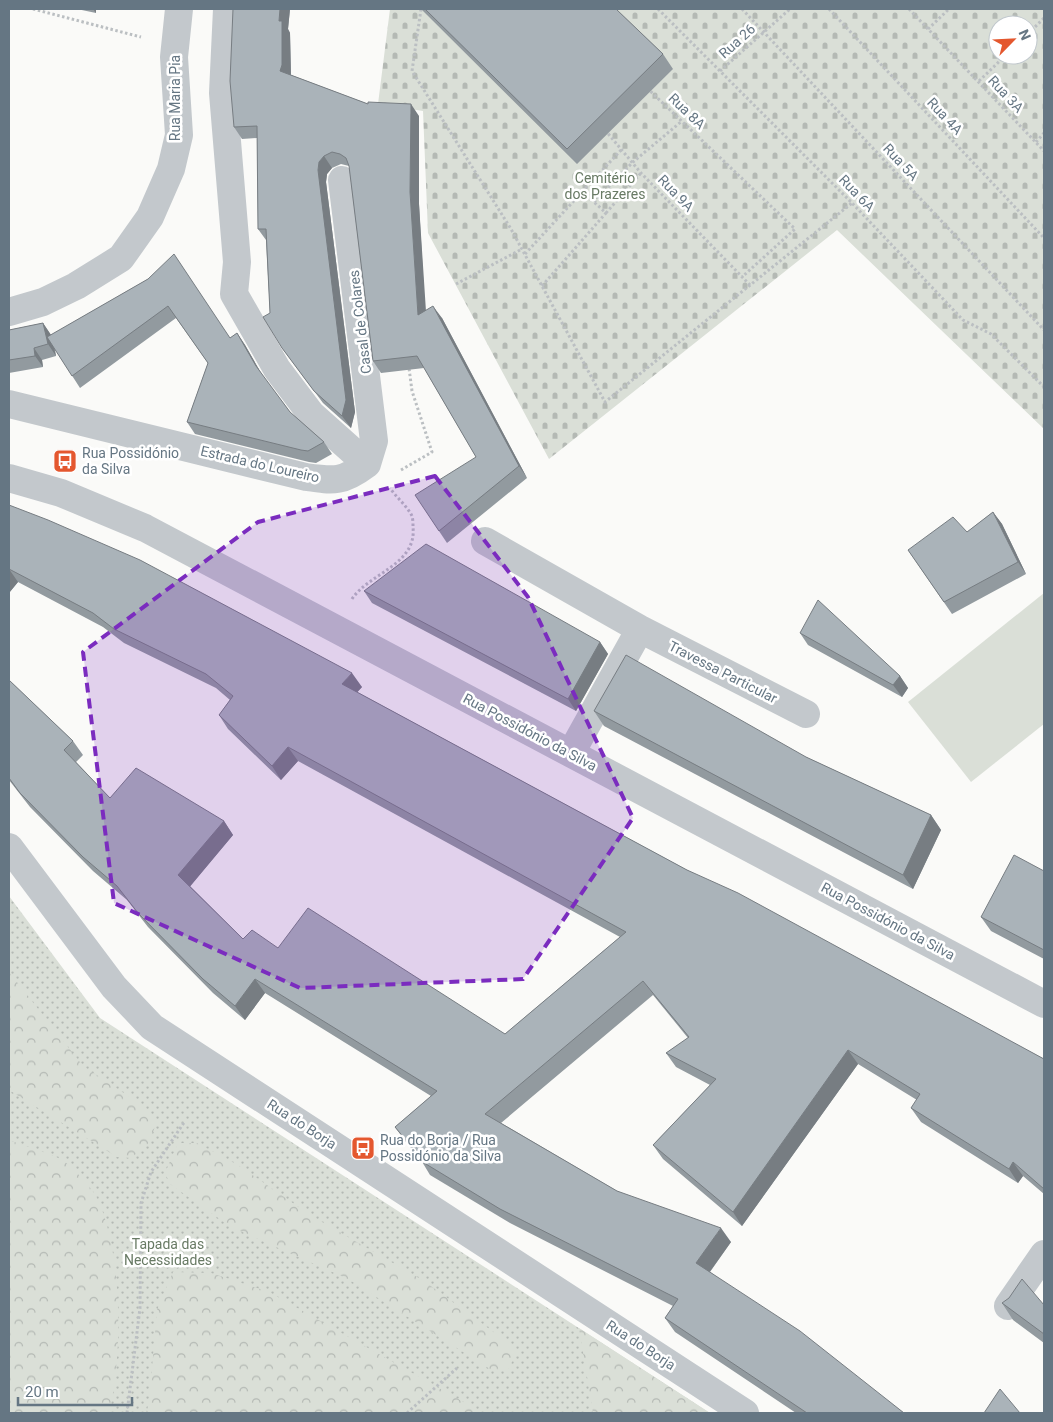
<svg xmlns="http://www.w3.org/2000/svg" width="1053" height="1422" font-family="Roboto,sans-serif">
<defs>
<pattern id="green-dots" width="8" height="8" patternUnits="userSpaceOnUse" patternTransform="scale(1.25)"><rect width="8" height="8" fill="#dadfd7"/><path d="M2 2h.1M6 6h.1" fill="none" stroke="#b4b9b4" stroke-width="1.8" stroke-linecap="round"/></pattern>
<pattern id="forest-crowns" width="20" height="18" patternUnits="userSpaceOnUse" patternTransform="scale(1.25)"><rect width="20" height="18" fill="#dadfd7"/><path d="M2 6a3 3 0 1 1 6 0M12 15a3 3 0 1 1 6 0" fill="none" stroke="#b4b9b4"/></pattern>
<pattern id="cemetery-stones" width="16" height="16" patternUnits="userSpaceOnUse" patternTransform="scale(1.25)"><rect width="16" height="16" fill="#dadfd7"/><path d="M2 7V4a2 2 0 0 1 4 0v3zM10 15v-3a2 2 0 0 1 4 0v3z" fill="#b4b9b4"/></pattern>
</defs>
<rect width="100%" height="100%" fill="#fafaf8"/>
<path fill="url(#green-dots)" d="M9,896L100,1018L710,1413H9Z"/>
<path fill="url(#forest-crowns)" d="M9,972L83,1066L145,1107L157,1122L148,1144L131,1158L117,1157L9,1090Z
M9,1140C23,1146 55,1154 65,1162C73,1168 92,1188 96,1196C123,1249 123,1357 109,1413H11L9,1407Z
M178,1143H197L238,1165L310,1215L424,1281L503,1339L516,1353L508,1370L493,1371L348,1279L231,1227L170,1184L165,1173Z
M173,1272L211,1273L269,1292L483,1413H146L149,1403L157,1310Z
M579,1328L710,1413H593Z"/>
<path fill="url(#cemetery-stones)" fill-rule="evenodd" d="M390,9H1044V429L837,230L549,459L428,233L423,111L378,104ZM998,25H1028V55H998Z"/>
<path fill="#dadfd7" d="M1044,593V724L971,782L908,702Z"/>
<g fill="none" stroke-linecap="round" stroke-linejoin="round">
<path stroke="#bbbfc2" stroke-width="3" stroke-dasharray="2.5 2.5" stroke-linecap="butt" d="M33,9L141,37
M421,9L412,71L511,229L605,402L852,203
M658,9L852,203L963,320L991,334L1044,387
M742,9L1044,330
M829,9L1044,238
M909,9L1044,151
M928,29L949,9
M1028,34L1044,18
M720,71L790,9
M979,81L1006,55
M647,88L795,229L742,277
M605,130L641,173L750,285
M1036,142L1044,133
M582,192L622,149
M606,213L641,173
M525,254L582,192L594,202L633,162L682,121
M456,284L522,249
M542,286L606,213L594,202
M401,470L432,452L412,391L409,368
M352,599C369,573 417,565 413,527C413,524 413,519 412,516C407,506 396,497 390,488
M127,1413L140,1308L141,1203L151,1172L185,1121
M407,1413L457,1368"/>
<path stroke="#c3c8cc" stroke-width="28" d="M342,180L374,441L367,464
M9,312L43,302L76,286L121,258L150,217L171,169L179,135L174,57L179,9
M9,404L306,477C335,481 343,482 367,464L311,414L277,369L234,294L237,262L223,93L227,9
M9,478L61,493L145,528L1044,1004
M485,541L640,629L806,714
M571,753L640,629
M9,847L114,987L152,1027L745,1413
M1008,1306L1044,1254"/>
</g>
<path fill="#929a9f" d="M77,9H96V13Z
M233,9H290L288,29L290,33L291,75L368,104L419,116V204L425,311L442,318L527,478L447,543L439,531L476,457L424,368L381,373L373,361L349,166L341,164L332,168L327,174L326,182L355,412L351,428L323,403L282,348L270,313L266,240L258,229L257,138L242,139L234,127Z
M421,9H616L663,54L673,69L577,164Z
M148,279L230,338L237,333L245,345L262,375L290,412L324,442L332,454L316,463L309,462L195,434L187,422L208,363L176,318L80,388L55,349L56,356L42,360L43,367L9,373V330L43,323L51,335Z
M9,505L362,687L357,692L687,870L1044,1059V1194L1023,1176L1018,1183L921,1122L911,1108L917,1100L858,1064L742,1226L663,1159L653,1145L710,1085L676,1067L666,1053L688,1038L653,995L501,1123L617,1191L731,1242L710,1272L904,1413H796L675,1332L665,1318L673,1306L510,1223L430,1175L421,1160L405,1141L395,1127L431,1096L265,993L245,1020L213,993L148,927L127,900L93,871L30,807L9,780V680L73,741L83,755L76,762L110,798L224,821L233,835L190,886L243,939L278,948L505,1034L620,937L298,761L281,780L228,729L219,715L230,700L216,688L124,643L103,627L18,582L9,593Z
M993,512L1002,524L1026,574L952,614L908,550L967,532Z
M364,591L600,642L608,654L576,711L372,603Z
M800,633L900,676L908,688L902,697L808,645Z
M594,711L806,757L931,815L941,830L913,889L604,726Z
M1044,871V959L991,931L981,917Z
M1002,1303L1044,1305V1343L1013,1320Z"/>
<path fill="#777d82" d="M93,9H96V13Z
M280,9H290L288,29L290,33L291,77L280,71L279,21Z
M411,104L419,116V204L427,327L418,315L410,192Z
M324,156L332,168L327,174L326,182L355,412L351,428L342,416L318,170L319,162Z
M433,306L442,318L527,478L519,466Z
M43,323L51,335L56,356L48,344Z
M237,333L245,345L264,378L256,366Z
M34,348L42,360L43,367L35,356Z
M993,512L1002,524L1026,574L1018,562Z
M9,569L18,582L9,593Z
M600,642L608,654L576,711L568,699Z
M352,673L362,687L352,698L342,684Z
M900,676L908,688L902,697L893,685Z
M288,747L298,761L281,780L272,766Z
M931,815L941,830L913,889L903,875Z
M224,821L233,835L188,889L178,875Z
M255,979L265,993L245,1020L235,1006Z
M848,1050L858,1064L742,1226L733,1212Z
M1013,1162L1023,1176L1018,1183L1009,1169Z
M721,1228L731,1242L706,1277L696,1263Z"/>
<path fill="#aab3b9" stroke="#777d82" d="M233,9H280L279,21H282V65L280,71L368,104V102L411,104L410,192L418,315L433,306L519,466L439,531L415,495L476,457L417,356L373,361L349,166L346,158L340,154L332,152L324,156L319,162L318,170L346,400L342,416L314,391L282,348L263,317L270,313L266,229H258L257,126L234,127L230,81Z
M425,9H616L663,54L567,149Z
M174,254L230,338L237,333L256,366L290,412L324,442L308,451L301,450L187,422L208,363L168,306L72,376L47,337L148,279Z
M43,323L48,344L34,348L35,356L9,360V330Z
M9,505L48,520L140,560L352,673L342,684L687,870L738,893L1044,1059V1189L1013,1162L1009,1169L911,1108L920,1094L848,1050L733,1212L653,1145L716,1079L666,1053L689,1037L643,981L485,1114L617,1191L721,1228L696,1263L800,1331L904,1413H807L665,1318L678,1299L500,1209L421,1161V1158L395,1127L437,1091L255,979L235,1006L203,979L138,913L117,886L83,857L20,793L9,778V680L73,741L64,750L110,798L136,768L224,821L178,875L243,939L252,930L278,948L308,908L505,1034L626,932L288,747L272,766L219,715L233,696L206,674L114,629L93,613L9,569Z
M993,512L1018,562L944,602L908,550L953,517L967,532Z
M426,544L600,642L568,699L364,591Z
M818,600L900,676L893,685L800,633Z
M626,655L806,757L931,815L903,875L594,711Z
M1014,855L1044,871V950L981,917Z
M1022,1279L1044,1305V1334L1002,1303L1009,1298Z
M1000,1389L1020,1413H984Z"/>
<path fill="#7b2cbf" fill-opacity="0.2" stroke="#7b2cbf" stroke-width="4" stroke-dasharray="10 6" stroke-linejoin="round" d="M435,476L528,597L633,818L523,979L300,988L114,903L83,652L258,522Z"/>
<defs>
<g id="bus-square" transform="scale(1.25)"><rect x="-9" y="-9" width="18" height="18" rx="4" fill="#e4572e" stroke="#fff"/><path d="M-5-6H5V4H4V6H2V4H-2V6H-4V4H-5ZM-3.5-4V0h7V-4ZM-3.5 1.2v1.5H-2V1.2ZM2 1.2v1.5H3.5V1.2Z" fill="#fff"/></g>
</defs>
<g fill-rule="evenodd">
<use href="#bus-square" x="65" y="461"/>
<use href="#bus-square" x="363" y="1148"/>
</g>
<g text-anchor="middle" stroke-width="5" stroke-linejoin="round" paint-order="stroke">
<g font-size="14" fill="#657683" stroke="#fff">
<text transform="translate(737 41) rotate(-42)" y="5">Rua 26</text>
<text transform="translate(1006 94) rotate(47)" y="5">Rua 3A</text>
<text transform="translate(175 98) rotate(-90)" y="5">Rua Maria Pia</text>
<text transform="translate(687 111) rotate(44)" y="5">Rua 8A</text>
<text transform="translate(945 116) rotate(47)" y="5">Rua 4A</text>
<text transform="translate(901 162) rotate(47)" y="5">Rua 5A</text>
<text transform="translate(676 193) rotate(46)" y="5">Rua 9A</text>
<text transform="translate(857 193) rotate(46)" y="5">Rua 6A</text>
<text transform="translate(360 322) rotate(-97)" y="5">Casal de Colares</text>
<text transform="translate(260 464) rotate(13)" y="5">Estrada do Loureiro</text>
<text transform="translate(723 672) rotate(27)" y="5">Travessa Particular</text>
<text transform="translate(530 732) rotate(28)" y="5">Rua Possidónio da Silva</text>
<text transform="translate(888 921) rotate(28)" y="5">Rua Possidónio da Silva</text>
<text transform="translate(302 1124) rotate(33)" y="5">Rua do Borja</text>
<text transform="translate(641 1345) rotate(33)" y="5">Rua do Borja</text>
</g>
<g font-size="14" fill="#687a64" stroke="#fff">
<text x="605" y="183">Cemitério<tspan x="605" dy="16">dos Prazeres</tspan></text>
<text x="168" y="1249">Tapada das<tspan x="168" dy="16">Necessidades</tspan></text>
</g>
<g font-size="14" fill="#657683" stroke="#fff" text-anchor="start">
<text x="82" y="458">Rua Possidónio<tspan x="82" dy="16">da Silva</tspan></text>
<text x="380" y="1145">Rua do Borja / Rua<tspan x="380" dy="16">Possidónio da Silva</tspan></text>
</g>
</g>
<rect width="1053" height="1422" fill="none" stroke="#657683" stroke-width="20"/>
<g transform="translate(1013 40) rotate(66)"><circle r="24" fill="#ffffff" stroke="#c1c8cd"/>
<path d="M0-4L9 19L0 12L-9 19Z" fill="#e4572e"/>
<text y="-8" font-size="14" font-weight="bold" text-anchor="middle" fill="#657683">N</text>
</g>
<path d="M18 1397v8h114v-8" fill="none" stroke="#657683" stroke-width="2.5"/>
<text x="25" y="1397" font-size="15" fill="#657683" stroke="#ffffff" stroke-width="4" paint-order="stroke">20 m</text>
</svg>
